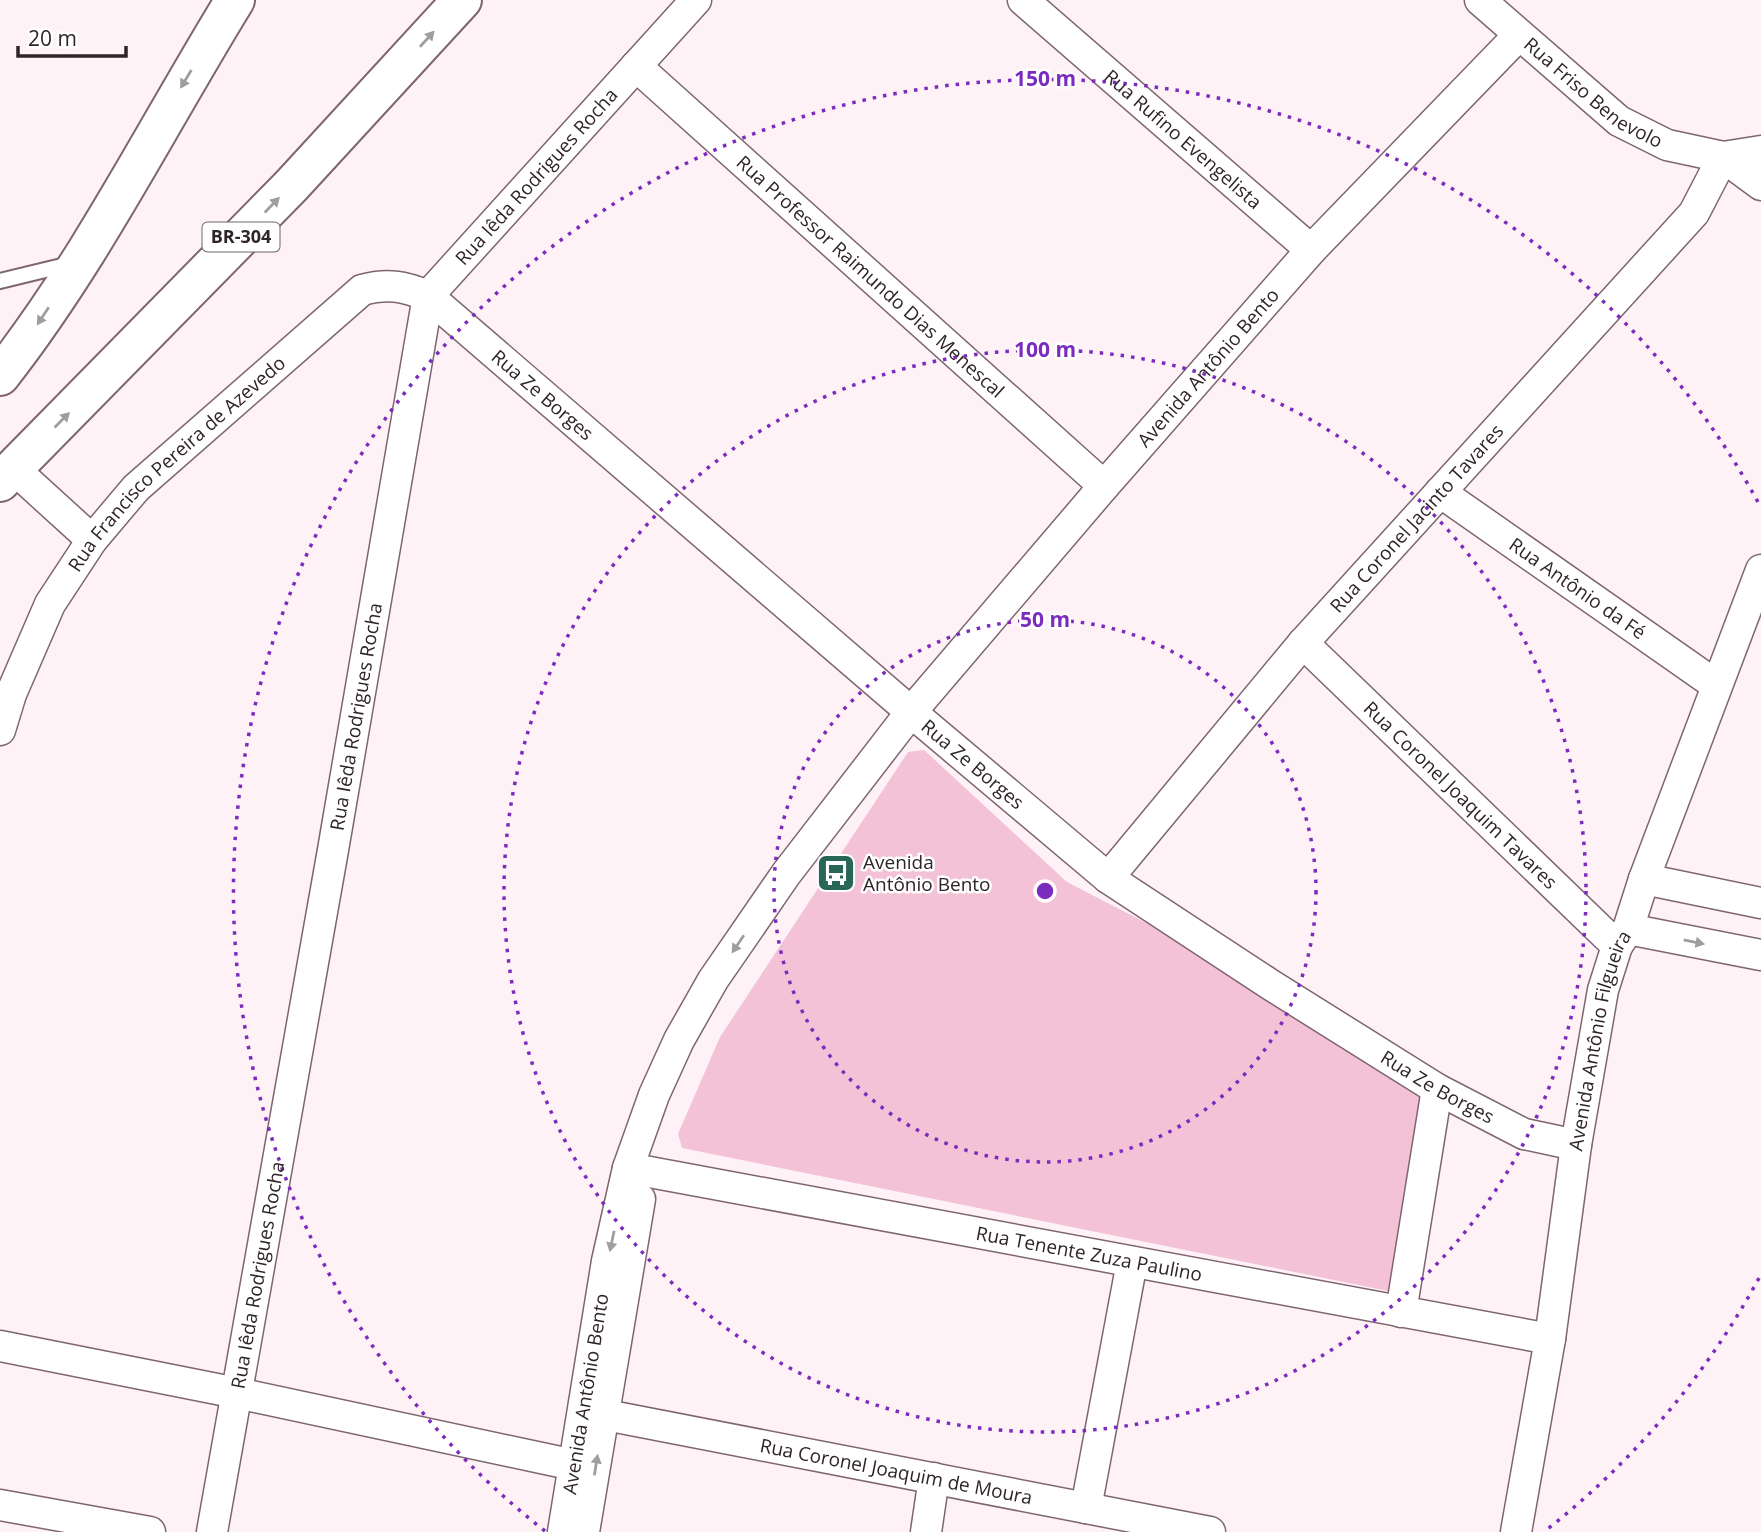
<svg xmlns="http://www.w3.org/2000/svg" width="1761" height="1532" font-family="'Open Sans',sans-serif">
<rect width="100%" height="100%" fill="#fef2f7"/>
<path fill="#f4c2d7" d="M924,750L1067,882L1222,962L1423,1091L1388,1291L682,1148L678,1134L720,1037L908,752Z"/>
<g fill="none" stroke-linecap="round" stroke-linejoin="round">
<g stroke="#7e656f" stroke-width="18">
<path id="lane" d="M0,281L70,264"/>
</g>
<g stroke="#7e656f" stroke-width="33">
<g id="street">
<path id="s1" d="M1023,0L1311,250"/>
<path id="s2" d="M1480,0L1619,121L1667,145L1723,157L1761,151"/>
<path id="s3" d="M636,66L1104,486"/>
<path d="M1723,157L1761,185"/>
<path d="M14,469L92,540"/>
<path id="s4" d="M1440,492L1716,685"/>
<path id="s5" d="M1303,643L1617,946"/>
<path id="s6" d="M0,730L11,694L50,604L92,540L136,488L362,290C387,283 404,286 428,296L911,712L1108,878L1271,985L1437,1089L1524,1134L1576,1145"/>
<path id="s7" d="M1108,878L1303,643L1694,213L1723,157"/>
<path d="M1644,879L1761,903"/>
<path d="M1628,929L1761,955"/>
<path id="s8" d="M628,1168L1550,1339"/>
<path d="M1401,1312L1437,1089"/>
<path d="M0,1346L237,1393L574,1465"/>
<path id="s9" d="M585,1411L1210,1532"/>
<path d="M0,1505L150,1532"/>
<path d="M1086,1508L1132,1262"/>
<path id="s10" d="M212,1532L333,850L428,296L696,0"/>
<path id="s11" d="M563,1532L607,1261L628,1168L654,1095L679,1040L713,980L786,874L911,712L1104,486L1311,250L1519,35"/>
<path d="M584,1532L640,1199"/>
<path d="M926,1532L934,1478"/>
<path id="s12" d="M1516,1532L1550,1339L1576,1145L1603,990L1617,946L1628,929L1644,879L1761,570"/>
</g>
</g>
<g stroke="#7e656f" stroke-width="42">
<path id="highway" d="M0,376C91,260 158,125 235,0
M0,482L291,186L462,0"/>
</g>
<use href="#lane" stroke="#fff" stroke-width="14"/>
<use href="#street" stroke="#fff" stroke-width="30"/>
<use href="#highway" stroke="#fff" stroke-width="38"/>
</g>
<defs><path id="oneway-solid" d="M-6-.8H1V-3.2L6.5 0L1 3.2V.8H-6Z" transform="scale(1.75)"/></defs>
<g fill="#a19d9f">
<use href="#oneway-solid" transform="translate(427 39) rotate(-48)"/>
<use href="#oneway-solid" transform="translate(186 79) rotate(121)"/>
<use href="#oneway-solid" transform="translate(272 205) rotate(-46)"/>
<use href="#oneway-solid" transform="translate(43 316) rotate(123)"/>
<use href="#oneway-solid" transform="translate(62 420) rotate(-45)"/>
<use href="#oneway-solid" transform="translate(1694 942) rotate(11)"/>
<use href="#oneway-solid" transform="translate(738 944) rotate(124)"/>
<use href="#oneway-solid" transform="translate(612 1241) rotate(102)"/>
<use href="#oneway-solid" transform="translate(596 1465) rotate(-81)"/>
</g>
<g fill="none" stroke="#7b2cbf" stroke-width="3.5" stroke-dasharray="3.5 7">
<circle cx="1045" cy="891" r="271"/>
<circle cx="1045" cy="891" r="541"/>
<path d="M1759 1278A812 812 0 0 1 1545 1531M545 1531A812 812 0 1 1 1759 504"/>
</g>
<defs>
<g id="bus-square" transform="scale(2.0125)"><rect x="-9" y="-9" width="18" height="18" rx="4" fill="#286755" stroke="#fff"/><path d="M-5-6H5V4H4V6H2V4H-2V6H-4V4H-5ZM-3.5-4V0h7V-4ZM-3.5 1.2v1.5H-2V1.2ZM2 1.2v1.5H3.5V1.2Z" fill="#fff"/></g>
</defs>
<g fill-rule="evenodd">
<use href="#bus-square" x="836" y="873"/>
</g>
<g text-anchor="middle" stroke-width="5" stroke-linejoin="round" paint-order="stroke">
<rect fill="#fff" stroke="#6d6669" stroke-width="2" x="202.5" y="222.5" width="77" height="29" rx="5"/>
<g font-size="18" font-weight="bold" fill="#2f2529">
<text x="241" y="243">BR-304</text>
</g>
<g font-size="19" fill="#2f2529" stroke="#fff">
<text dy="7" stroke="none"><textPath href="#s2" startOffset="147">Rua Friso Benevolo</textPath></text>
<text dy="7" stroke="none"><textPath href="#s1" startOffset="212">Rua Rufino Evengelista</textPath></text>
<text dy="7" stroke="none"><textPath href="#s10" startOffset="1416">Rua Iêda Rodrigues Rocha</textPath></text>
<text dy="7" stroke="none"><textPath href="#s3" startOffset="315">Rua Professor Raimundo Dias Menescal</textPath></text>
<text dy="7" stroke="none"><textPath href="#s11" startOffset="1365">Avenida Antônio Bento</textPath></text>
<text dy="7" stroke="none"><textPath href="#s6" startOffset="800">Rua Ze Borges</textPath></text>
<text dy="7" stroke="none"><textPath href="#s6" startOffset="326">Rua Francisco Pereira de Azevedo</textPath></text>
<text dy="7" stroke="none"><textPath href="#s7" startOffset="474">Rua Coronel Jacinto Tavares</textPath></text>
<text dy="7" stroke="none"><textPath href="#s4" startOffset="168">Rua Antônio da Fé</textPath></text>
<text dy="7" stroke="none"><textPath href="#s10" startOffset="828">Rua Iêda Rodrigues Rocha</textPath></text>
<text dy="7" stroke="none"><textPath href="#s6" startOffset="1367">Rua Ze Borges</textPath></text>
<text dy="7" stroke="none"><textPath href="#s5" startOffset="219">Rua Coronel Joaquim Tavares</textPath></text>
<text dy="7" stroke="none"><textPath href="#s12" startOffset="499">Avenida Antônio Filgueira</textPath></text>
<text dy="7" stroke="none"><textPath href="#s6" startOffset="1934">Rua Ze Borges</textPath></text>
<text dy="7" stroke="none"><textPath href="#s8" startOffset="469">Rua Tenente Zuza Paulino</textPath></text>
<text dy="7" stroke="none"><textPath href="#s10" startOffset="261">Rua Iêda Rodrigues Rocha</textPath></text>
<text dy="7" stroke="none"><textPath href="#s11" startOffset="140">Avenida Antônio Bento</textPath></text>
<text dy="7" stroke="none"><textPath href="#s9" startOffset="317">Rua Coronel Joaquim de Moura</textPath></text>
</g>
<g font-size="19" fill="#2f2529" stroke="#fff" text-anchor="start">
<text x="863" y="869">Avenida<tspan x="863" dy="22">Antônio Bento</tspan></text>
</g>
</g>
<circle cx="1045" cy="891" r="10" fill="#7b2cbf" stroke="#fff" stroke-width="3.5"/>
<g font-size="21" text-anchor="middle" font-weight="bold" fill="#7b2cbf" stroke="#fff" stroke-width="5" stroke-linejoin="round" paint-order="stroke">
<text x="1045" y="86">150 m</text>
<text x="1045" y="357">100 m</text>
<text x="1045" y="627">50 m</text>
</g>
<path d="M18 46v10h108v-10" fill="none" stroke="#2f2529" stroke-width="3.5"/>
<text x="28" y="46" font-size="21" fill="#2f2529" stroke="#ffffff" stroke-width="5" paint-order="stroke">20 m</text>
</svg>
